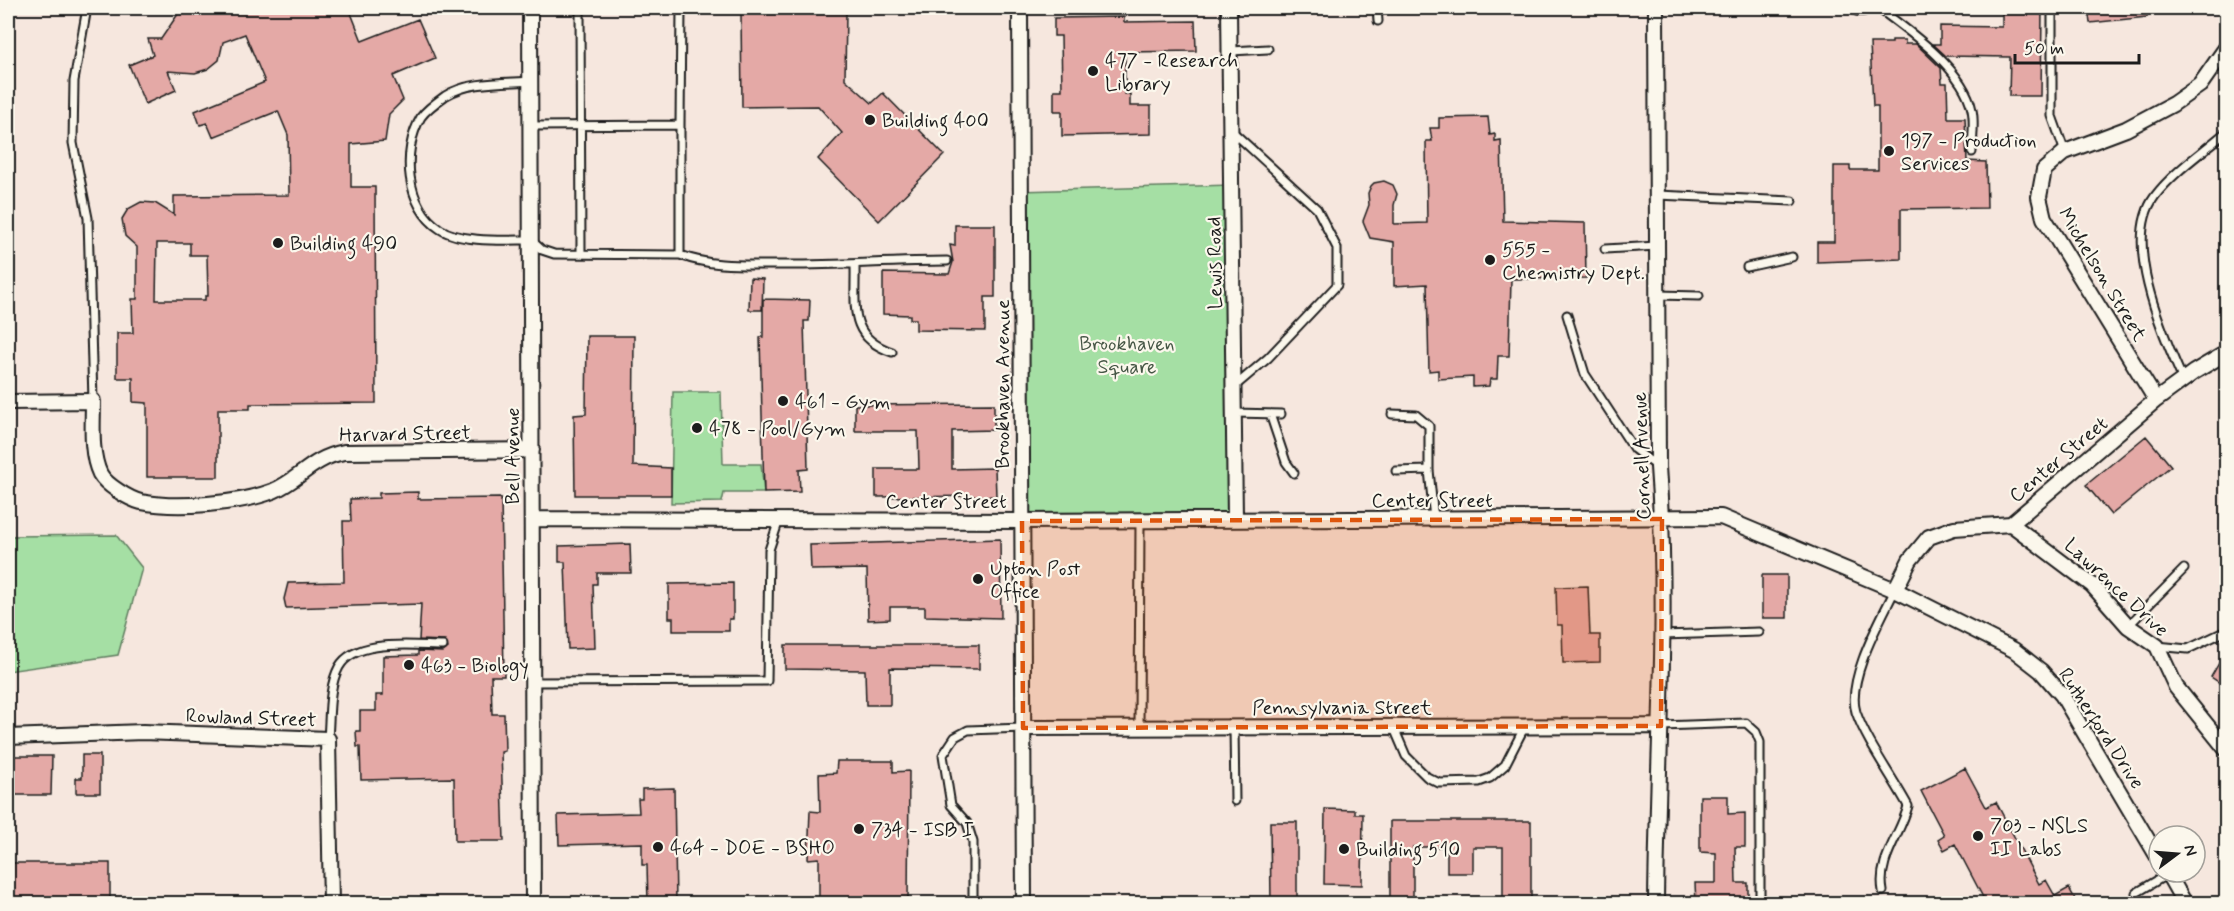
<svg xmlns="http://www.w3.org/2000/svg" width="2234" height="911" font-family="Mynerve,sans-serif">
<rect width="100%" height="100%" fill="#f6e7de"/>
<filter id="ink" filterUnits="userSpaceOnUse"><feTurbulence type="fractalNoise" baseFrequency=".0167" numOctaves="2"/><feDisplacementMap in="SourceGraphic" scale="12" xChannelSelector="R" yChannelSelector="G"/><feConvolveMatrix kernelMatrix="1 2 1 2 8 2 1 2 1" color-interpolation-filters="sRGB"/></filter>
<g filter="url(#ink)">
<path fill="#a5dfa4" stroke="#607e60" stroke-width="1.5" d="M1232,185L1235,518L1022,521L1020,191Z
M673,392H721L723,464H761L764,493H724L722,502L671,503Z
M116,535L142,568L118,655L8,671V536Z"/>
<path fill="#e4a9a6" stroke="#1c1c1c" stroke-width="1.5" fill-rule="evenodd" d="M206,8H349L362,41L418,19L435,58L393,76L403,100L389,114L385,141L351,144V187H375L376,403L250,404V409H218V477H147V403L133,402V378H117V333H133L132,299H137V247L125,236L122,219L128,209L141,202L155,203L174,215V196L289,195L288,135L278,111L213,137L207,123L200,125L195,111L265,82L245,34L223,42L219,60L208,69L195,73L168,71L176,90L145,104L129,65L153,55L148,39H161L178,14L208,11ZM157,243H190V255H207L208,296H205V300H156Z
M2002,8H2042L2041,96H2009L2010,57L1946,56L1933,44H1940V26L2002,27Z
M2088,8H2147V17L2090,23Z
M846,12L845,79L872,103L883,93L944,155L879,221L818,159L842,133L818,106L742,107L741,13Z
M1124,17V22L1195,21L1196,51L1125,52V94H1130V106H1151V134L1062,136V111H1054V90H1062L1061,36H1054V18Z
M1892,40H1905V44H1916L1941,68L1942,83H1947L1948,118H1965L1967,161L1986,162L1987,208L1901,209V259L1817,262V242H1834V166H1850V170H1878V106H1873L1870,43H1892Z
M1488,117L1490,135L1495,134V141L1501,140L1503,221L1585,223L1586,278L1511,279L1509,356H1498L1497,379H1490L1489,386L1473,387V377L1438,379V370L1429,371L1427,284L1394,286V242L1370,238L1363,221L1369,205L1368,193L1371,186L1374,183L1384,181L1393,185L1397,194L1394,205V224L1427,223L1426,141H1432L1430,128H1439V118Z
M955,225H995V297H985V331L916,330V319H910V315L883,314V273L949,274L953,262L950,245L955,246Z
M750,278L763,279L762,310H749Z
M763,299L810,300L809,321H804L808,469L799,470L800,492L764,493L760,337H763Z
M587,336H634L633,466L671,468V495H575L574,415L586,414Z
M994,404V430L952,431V469L995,468L996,496L876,497V469H919L918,431H855V405Z
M2146,436L2171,466L2111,515L2086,485Z
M418,492V499L501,498L504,676H491L492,714H504L505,751L501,752L504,841H455L454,778L361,780L360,747H357L356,731H360V711H376V695H383V656L418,655V651L443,652L448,648L445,641L419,640L421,604L286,608L284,599L288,583L344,582L343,521H351L350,499L379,498V493Z
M1000,539L1001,618L925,616V607H890V619L868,620L867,569L811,570L810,545Z
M630,544L631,573H597V584H593L595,648L568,649L565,562H559V546Z
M1762,575H1787V618H1762Z
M733,583V619H729V631H673V618H669V584Z
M1588,586L1590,635H1600V662L1563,663L1562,625H1557L1556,587Z
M785,645H979V669L890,668V705H866L865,670L785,669Z
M2226,651V687L2211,677Z
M82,755H100V793H76V778H82Z
M8,756H52L51,795H8Z
M837,761H893V772L909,771L908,903H819V858L808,859L810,811L820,812L819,774L836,773Z
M1965,768L1986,807L1996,802L2039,884L2046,880L2055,896L2069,888L2077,903H1986L1955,844L1944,850L1938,839L1944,835L1921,791Z
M674,788L676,903H648L647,865H642V843L559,845L558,815L639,813L638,799H642V789Z
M1700,796H1728V814L1745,813V847H1735L1736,883H1748V903H1696L1695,883H1716V853L1700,852Z
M1325,809L1355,810V814H1363L1362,885L1324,884Z
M1390,821H1531V903H1503V847H1473V873H1447V847H1413V903H1390Z
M1270,822H1297V903H1271Z
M8,863H110V903H8Z"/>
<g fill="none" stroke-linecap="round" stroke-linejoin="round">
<g stroke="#1c1c1c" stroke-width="11">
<path id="lane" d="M87,8L74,81L73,143L88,218L93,401
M580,8L581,253
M1377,8L1378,21
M1878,8C1909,31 1964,69 1972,110C1975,123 1972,139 1972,152
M2052,8V116L2065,152
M1231,51L1268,49
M531,81C504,83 468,81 445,96C438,101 426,110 421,117C401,151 406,207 440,229C461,243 506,240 531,240L542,250L554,254L680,255V125L531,126
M680,125L681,8
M1232,131L1317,209L1337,248V285L1268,358L1235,386
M1657,195L1792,201
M1605,249L1657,246
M680,255C712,267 743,265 776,265C833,266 890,261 947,261
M855,266C856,305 847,337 892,352
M1747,267L1792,257
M1658,295L1699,296
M1567,315L1585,374L1634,449L1658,467
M2183,380C2163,334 2121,242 2155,196C2173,172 2203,152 2226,132
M1234,413L1281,414
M1270,414L1286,462L1294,473
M1392,414L1416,415L1429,426V470L1434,519
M1396,471L1429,470
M2128,626L2184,569
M1662,635L1759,632
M2157,646L2188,649L2226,631
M532,682L767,681L769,550L779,520
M1661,726L1746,723L1756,732L1760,742V904
M1234,727L1235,801
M1139,728L1140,519
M1394,728L1406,756L1427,777L1439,783L1479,782L1490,778L1505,765L1525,726
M328,739C330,717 328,687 339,667C355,638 414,646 443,646
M1883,891C1877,860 1901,834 1908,806C1893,778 1866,741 1856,712C1846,680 1881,619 1895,590
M2136,893L2168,874
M973,904V842L967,823L951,805L943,755L955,737L968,730L1023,728"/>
</g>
<g stroke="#1c1c1c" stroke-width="18">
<path id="street" d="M530,8L533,904
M1020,8L1024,904
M1229,8L1235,518
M1858,8H1863
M2156,400L2044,218L2039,197L2044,170L2065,152L2126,129L2173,104L2200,85L2226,48
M8,402L93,401C93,424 90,453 100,474C106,485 129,499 141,502C176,509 240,504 273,491C301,479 310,459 344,452L532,450
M532,519L1022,521L1721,517L1895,590L2014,650L2041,671L2062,695L2159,859
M2011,524L2092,585L2128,626L2157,646L2176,687L2226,749
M1895,590L1910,560L1929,537L1954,528L2011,524L2156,400L2194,372L2226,353
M1023,728L1661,726
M8,737L143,732L328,739L331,904
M2167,872L2185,904
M1656,904C1657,758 1669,612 1658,467L1656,8"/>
</g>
<use href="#lane" stroke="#fbf7ec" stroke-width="7"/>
<use href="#street" stroke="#fbf7ec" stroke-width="14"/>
</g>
</g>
<path fill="#de560d" fill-opacity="0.2" stroke="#de560d" stroke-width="4.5" stroke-dasharray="12 8" stroke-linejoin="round" d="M1662,519L1661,726L1023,728L1022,521Z"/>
<g fill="#1c1c1c" stroke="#fbf7ec" stroke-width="2">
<circle cx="1093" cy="71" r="6"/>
<circle cx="870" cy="120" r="6"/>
<circle cx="1889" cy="151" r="6"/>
<circle cx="278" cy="243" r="6"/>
<circle cx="1490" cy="260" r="6"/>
<circle cx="783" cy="401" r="6"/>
<circle cx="697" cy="428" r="6"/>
<circle cx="978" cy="579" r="6"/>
<circle cx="409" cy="665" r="6"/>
<circle cx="859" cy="829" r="6"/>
<circle cx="1978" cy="836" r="6"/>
<circle cx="658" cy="847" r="6"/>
<circle cx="1344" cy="849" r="6"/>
</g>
<g text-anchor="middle" stroke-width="4.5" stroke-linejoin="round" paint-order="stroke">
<g font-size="20" fill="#1c1c1c" stroke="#fbf7ec" text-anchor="start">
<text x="1105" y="67">477 - Research<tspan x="1105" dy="23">Library</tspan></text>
<text x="882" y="127">Building 400</text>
<text x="1901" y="147">197 - Production<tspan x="1901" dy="23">Services</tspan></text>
<text x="290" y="250">Building 490</text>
<text x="1502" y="256">555 -<tspan x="1502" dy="23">Chemistry Dept.</tspan></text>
<text x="795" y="408">461 - Gym</text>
<text x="709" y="435">478 - Pool/Gym</text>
<text x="990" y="575">Upton Post<tspan x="990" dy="23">Office</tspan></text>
<text x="421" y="672">463 - Biology</text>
<text x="1990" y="832">703 - NSLS<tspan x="1990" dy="23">II Labs</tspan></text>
<text x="871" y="836">734 - ISB I</text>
<text x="670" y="854">464 - DOE - BSHO</text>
<text x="1356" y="856">Building 510</text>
</g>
<g font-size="20" fill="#1c1c1c" stroke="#fbf7ec">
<text transform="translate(1214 263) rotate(-91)" y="7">Lewis Road</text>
<text transform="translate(2103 274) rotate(59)" y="7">Michelson Street</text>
<text transform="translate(1002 384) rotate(-90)" y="7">Brookhaven Avenue</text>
<text transform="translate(405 433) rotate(-1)" y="7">Harvard Street</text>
<text transform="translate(512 456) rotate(-90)" y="7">Bell Avenue</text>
<text transform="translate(1641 456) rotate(-92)" y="7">Cornell Avenue</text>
<text transform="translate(2058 459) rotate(-40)" y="7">Center Street</text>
<text x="1432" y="507">Center Street</text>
<text x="946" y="508">Center Street</text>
<text transform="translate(2117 587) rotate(43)" y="7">Lawrence Drive</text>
<text x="1342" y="714">Pennsylvania Street</text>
<text transform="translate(251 717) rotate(2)" y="7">Rowland Street</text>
<text transform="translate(2102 728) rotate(57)" y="7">Rutherford Drive</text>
</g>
<g font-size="20" fill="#455645" stroke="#fbf7ec">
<text x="1127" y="350">Brookhaven<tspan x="1127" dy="23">Square</tspan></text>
</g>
</g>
<rect width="2234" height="911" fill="none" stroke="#fbf7ec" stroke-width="30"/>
<rect x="15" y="15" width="2204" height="881" fill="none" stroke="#1c1c1c" stroke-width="2" filter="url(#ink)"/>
<g transform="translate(2177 854) rotate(74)"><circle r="28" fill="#fbf7ec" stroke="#a29f99" stroke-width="1.5"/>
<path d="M0-4.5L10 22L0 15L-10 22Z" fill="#1c1c1c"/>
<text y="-9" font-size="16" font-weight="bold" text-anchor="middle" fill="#1c1c1c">N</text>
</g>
<path d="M2015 54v9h124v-9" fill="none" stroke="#1c1c1c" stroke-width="3"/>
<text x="2024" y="54" font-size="18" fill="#1c1c1c" stroke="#fbf7ec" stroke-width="4.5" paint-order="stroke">50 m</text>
</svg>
